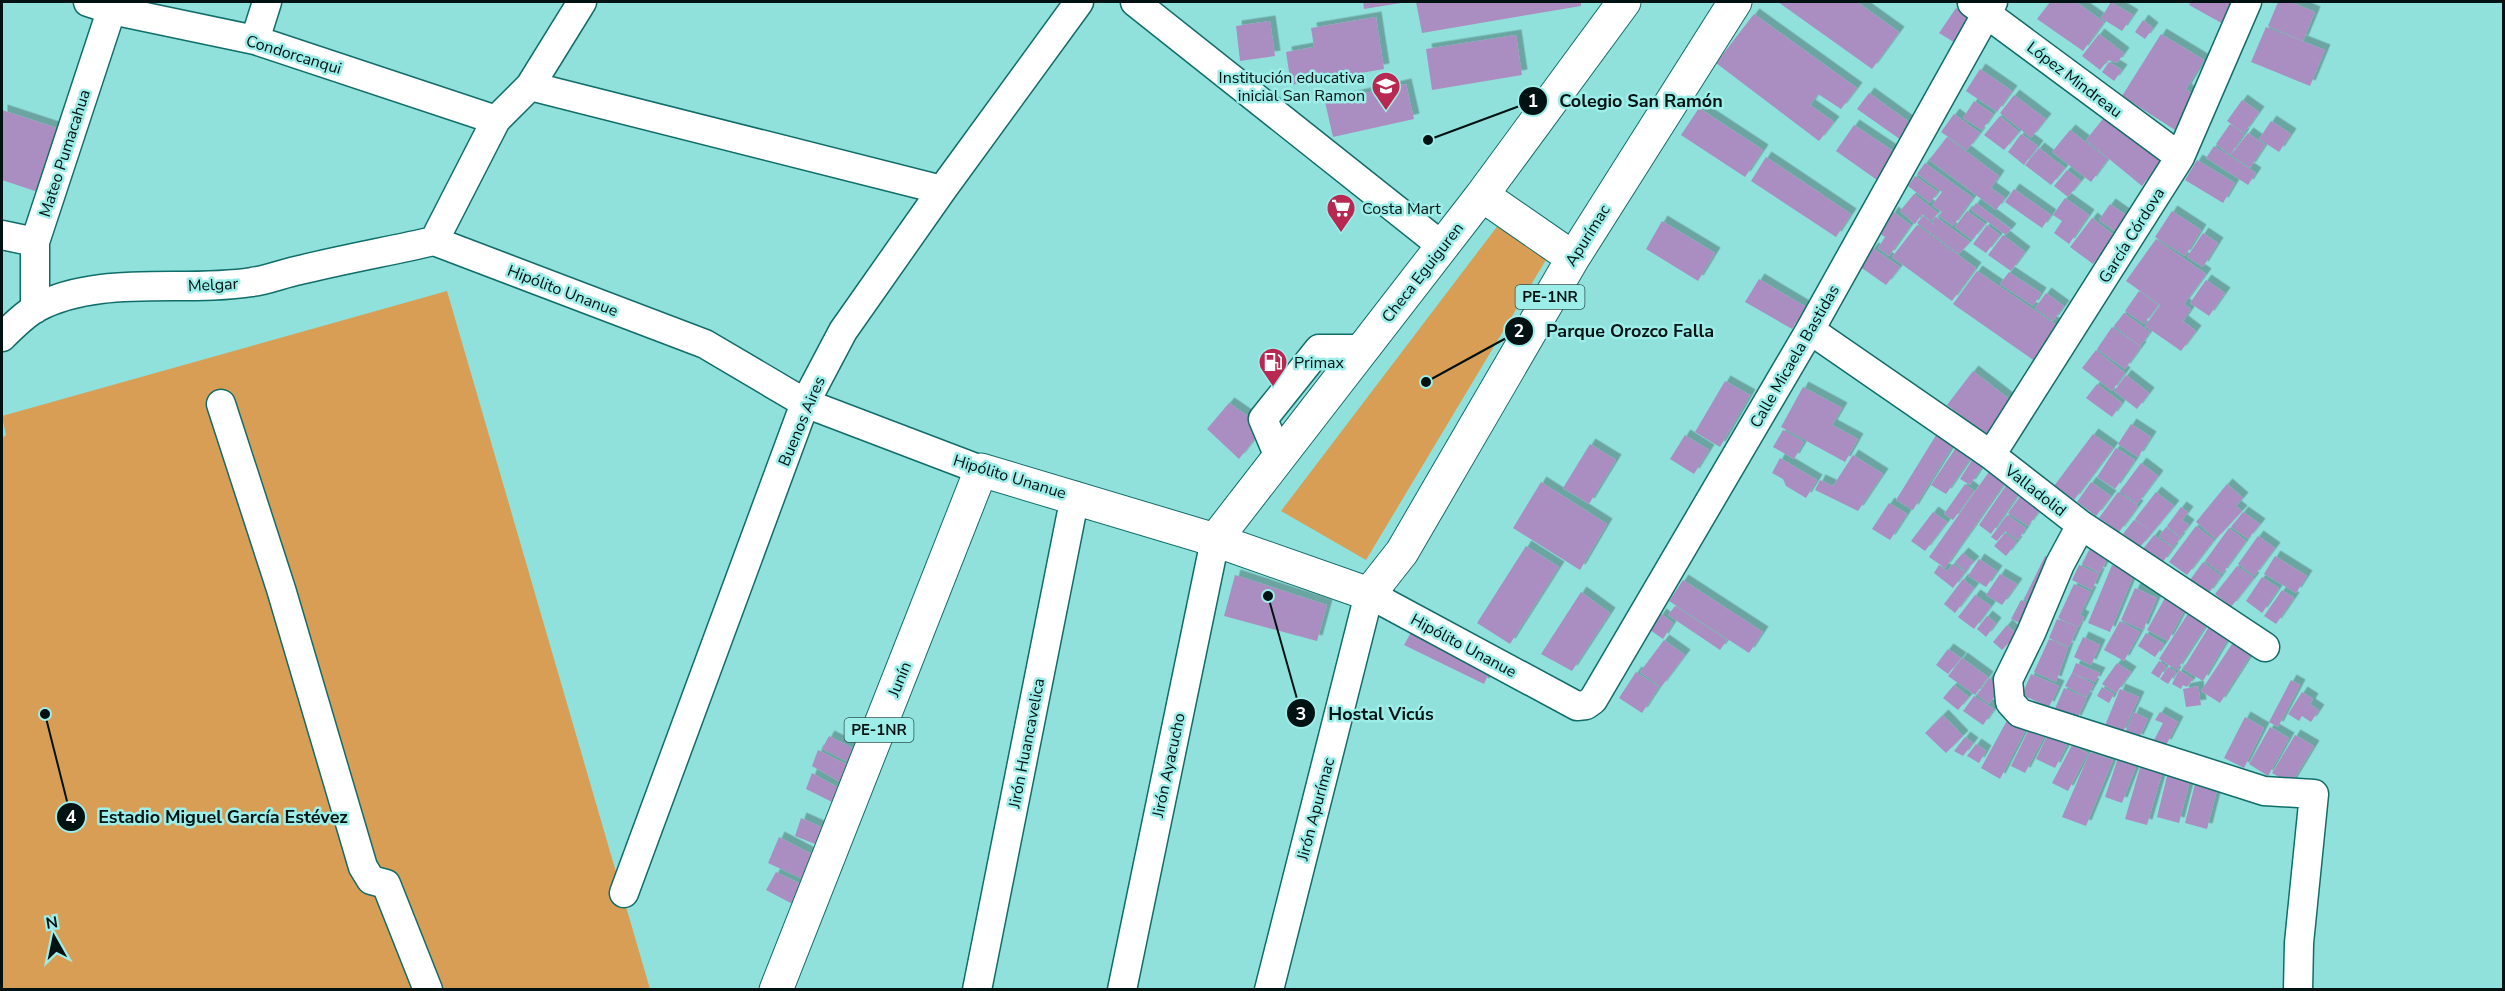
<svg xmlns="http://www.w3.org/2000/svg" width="2505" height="991" font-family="'Nunito Sans',sans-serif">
<defs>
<filter id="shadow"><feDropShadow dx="5.5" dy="-5.5" stdDeviation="0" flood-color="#0004"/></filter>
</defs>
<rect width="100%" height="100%" fill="#90e1db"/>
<path fill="#d99e55" d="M1499,224L1550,253L1366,560L1281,511Z
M447,291L650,989H2V438L6,435L2,416Z"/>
<path fill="#ab8ec1" filter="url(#shadow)" d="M1363,2H1401V3L1364,9Z
M1416,2H1581V6L1422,33Z
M1778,2H1857L1899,32L1872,69Z
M2050,2H2076L2104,22L2083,51L2037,19Z
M2111,2L2133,15L2122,31L2101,18Z
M2191,2H2235L2225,25L2189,5Z
M2278,2H2291L2315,12L2303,41L2268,26Z
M1956,8L1973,19L1957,44L1939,33Z
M1754,14L1857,88L1841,109L1818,94L1810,105L1834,122L1819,141L1716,63Z
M1376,17L1384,69L1291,85L1286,52L1314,47L1311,28Z
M2143,20L2153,28L2145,39L2135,32Z
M1270,21L1275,56L1240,61L1236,26Z
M2266,27L2325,50L2310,86L2251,62Z
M2099,34L2124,53L2117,63L2108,60L2100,70L2082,56Z
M2161,34L2204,60L2186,89L2197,98L2178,132L2122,96Z
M1516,35L1522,75L1432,90L1426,49Z
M2109,62L2122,70L2114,81L2102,72Z
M1980,69L2012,91L1997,112L1966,91Z
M1406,84L1414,119L1333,137L1325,102Z
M1869,93L1912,124L1901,140L1857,109Z
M2014,95L2046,119L2031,138L2000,113Z
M2242,100L2259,112L2244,133L2227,121Z
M1974,101L1993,114L1982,130L1963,118Z
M1699,108L1763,150L1745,177L1681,135Z
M2,110L60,129L38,192L2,180Z
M1954,114L1980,133L1967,150L1941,132Z
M2106,115L2162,159L2142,186L2086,140Z
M2000,116L2019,132L2004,150L1984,135Z
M2271,121L2291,134L2279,152L2259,139Z
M2230,124L2244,134L2230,155L2216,144Z
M1854,125L1896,153L1877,180L1836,151Z
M2070,130L2108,159L2091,182L2052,152Z
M2248,133L2265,145L2250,168L2231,155Z
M2021,134L2038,146L2024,165L2008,152Z
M1947,137L1999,176L1991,188L2005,198L1996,210L1929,160Z
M2214,146L2256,173L2248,185L2206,158Z
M2039,148L2065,168L2051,185L2025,165Z
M1766,157L1851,214L1836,237L1751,181Z
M2197,160L2235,183L2223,203L2185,180Z
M1925,163L1973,198L1953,226L1939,216L1942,212L1932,205L1942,192L1917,174Z
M2067,170L2081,181L2068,197L2054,186Z
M1915,176L1938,192L1930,203L1908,186Z
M2014,189L2051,215L2042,228L2005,202Z
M1914,194L1938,213L1931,221L1922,214L1915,224L1900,211Z
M2065,198L2089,215L2069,244L2054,233L2062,221L2053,215Z
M1976,203L2011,229L2006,235L1971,210Z
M2110,204L2126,215L2116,232L2099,220Z
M1967,211L1985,224L1972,240L1955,227Z
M2172,211L2201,230L2185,256L2155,237Z
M1893,212L1911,225L1889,256L1878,248L1885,237L1879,233Z
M1923,216L1935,226L1932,222L1936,217L1970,242L1959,254L1917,223Z
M2092,218L2115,236L2093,264L2070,247Z
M1662,221L1715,253L1698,281L1646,249Z
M1917,225L1976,268L1952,301L1892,257Z
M1987,225L2000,235L1986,253L1973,244Z
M2203,233L2218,243L2203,267L2187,257Z
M2003,235L2025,252L2011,271L1988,255Z
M2156,239L2206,274L2184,304L2191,309L2183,321L2196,331L2181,351L2145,326L2160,305L2126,281Z
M1873,248L1900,267L1886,285L1859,266Z
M1977,271L2061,328L2036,362L1953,304Z
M2009,272L2041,293L2033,306L2000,284Z
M1759,279L1806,307L1792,329L1745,302Z
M2206,280L2225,293L2209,316L2190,303Z
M2139,291L2158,305L2144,324L2125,311Z
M2046,293L2064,306L2053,321L2035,308Z
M2124,313L2150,332L2140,346L2114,326Z
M2112,327L2141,347L2125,369L2097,349Z
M2096,350L2125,373L2112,391L2082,368Z
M1973,371L2013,402L1987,436L1947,405Z
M2126,375L2149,393L2137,409L2114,391Z
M1725,381L1750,395L1720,447L1695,432Z
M2097,384L2122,403L2112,417L2086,398Z
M1803,387L1842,408L1832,425L1858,439L1845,462L1781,427Z
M1229,403L1264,427L1239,459L1207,429Z
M2131,424L2151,437L2138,457L2118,444Z
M1783,430L1804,442L1794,459L1773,447Z
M1938,432L1955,442L1913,510L1896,500Z
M2093,434L2113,448L2074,500L2054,486Z
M1685,435L1709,450L1694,474L1670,459Z
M1590,444L1616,460L1589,504L1563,488Z
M1957,446L1972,456L1946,494L1931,485Z
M2116,448L2135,460L2115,489L2097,477Z
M1853,455L1883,474L1858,511L1815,490L1820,480L1833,486Z
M1974,457L1984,464L1970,485L1960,479Z
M1780,458L1817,480L1806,498L1786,486L1783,479L1772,473Z
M2141,463L2158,476L2137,504L2120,491Z
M1993,466L2009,477L1945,568L1929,557Z
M1541,482L1607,524L1580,570L1513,528Z
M2091,482L2111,496L2096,516L2077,502Z
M1965,484L1974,491L1953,520L1944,514Z
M2007,484L2020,492L1991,534L1979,525Z
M2227,484L2243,498L2236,506L2242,511L2216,539L2196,522Z
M2118,492L2138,506L2119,532L2099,518Z
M2156,492L2174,506L2140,547L2123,534L2134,520L2149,530L2135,519Z
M2022,494L2042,507L2028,526L2008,513Z
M1889,503L1907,514L1890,540L1872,529Z
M2181,507L2188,512L2182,520L2189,525L2180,537L2167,526Z
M1933,512L1947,522L1925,551L1911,541Z
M2243,512L2260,524L2248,539L2231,527Z
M2007,515L2026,528L2018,540L2005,531L1997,541L1991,537Z
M2196,526L2214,540L2187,575L2169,562Z
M2166,527L2180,538L2173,547L2159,536Z
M2229,528L2246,541L2222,574L2205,561Z
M2005,533L2017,542L2006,556L1994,546Z
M2154,535L2173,548L2162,563L2143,549Z
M2258,536L2275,548L2254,576L2238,564Z
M1526,546L1559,567L1510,644L1477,623Z
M2090,548L2108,557L2100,573L2082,564Z
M1963,553L1974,562L1965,571L1955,562Z
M2045,556L2058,562L2040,608L2024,599Z
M2275,556L2307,576L2296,593L2264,574Z
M1979,559L1997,571L1986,587L1968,576Z
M2203,562L2221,576L2208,594L2190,580Z
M1953,564L1965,572L1953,588L1934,573L1939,565L1947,571Z
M2079,565L2099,574L2092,590L2072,580Z
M2112,565L2134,574L2110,632L2088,623Z
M2237,566L2254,578L2231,607L2215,594Z
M2000,574L2017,584L2002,605L1986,595Z
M1235,575L1327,605L1317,641L1224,616Z
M2262,577L2279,588L2262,613L2246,601Z
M1963,579L1974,588L1955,613L1944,604Z
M1683,580L1763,632L1749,653L1669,601Z
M2074,584L2091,592L2080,615L2084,617L2079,627L2058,618Z
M2135,588L2157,598L2143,630L2121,620Z
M2282,590L2294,598L2276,624L2264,616Z
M1581,592L1610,613L1572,671L1541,654Z
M1975,595L1991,606L1974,629L1958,617Z
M2165,598L2185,609L2168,641L2147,630Z
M2021,600L2039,608L2030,628L2011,619Z
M1675,606L1727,640L1720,650L1668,615Z
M2189,612L2207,624L2177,670L2159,659Z
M1661,614L1673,623L1663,639L1650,630Z
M1987,616L1996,623L1986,637L1977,629Z
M2057,619L2078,627L2069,647L2049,638Z
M2120,621L2140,632L2124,661L2104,650Z
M2007,625L2017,634L2002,650L1993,642Z
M2210,625L2229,637L2203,681L2183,669Z
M1414,627L1492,666L1484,684L1404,645Z
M2146,633L2164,644L2155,657L2138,646Z
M2083,637L2100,645L2091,665L2074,657Z
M2049,639L2068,648L2056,682L2034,672Z
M1664,640L1685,655L1661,687L1640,672Z
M2234,641L2252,653L2220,703L2201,691Z
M1948,649L1961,658L1948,674L1936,665Z
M1962,658L1988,677L1975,695L1948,676Z
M2159,661L2166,666L2159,678L2151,673Z
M2076,663L2100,673L2095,682L2072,673Z
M2117,663L2131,672L2116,693L2102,684Z
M2168,667L2176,672L2168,684L2160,679Z
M2179,670L2193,679L2187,687L2183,685L2181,689L2172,684Z
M1636,672L1659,687L1642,713L1619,698Z
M2072,673L2094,684L2087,697L2065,686Z
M2031,674L2059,686L2049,707L2022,695Z
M1989,678L2002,687L1989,704L1977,695Z
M2291,680L2300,685L2278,727L2269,722Z
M1954,685L1969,697L1958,710L1943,698Z
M2198,686L2201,705L2186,707L2183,689Z
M2102,687L2114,694L2109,703L2097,696Z
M2064,688L2087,698L2076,721L2054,711Z
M2120,689L2139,697L2122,734L2104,728Z
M2302,692L2313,699L2310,704L2319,710L2311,722L2302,716L2299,721L2288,714Z
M1974,696L1994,709L1983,725L1963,711Z
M2134,712L2148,719L2138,740L2124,735Z
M2160,712L2178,722L2166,745L2154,740L2163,723L2155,720Z
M1943,715L1963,736L1946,753L1925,733Z
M2010,715L2028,725L2000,779L1981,768Z
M2245,717L2264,728L2244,768L2224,758Z
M2030,727L2045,735L2025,773L2011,766Z
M2270,727L2289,738L2268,776L2249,764Z
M2295,735L2314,746L2291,784L2272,773Z
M829,736L861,752L856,766L822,749Z
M2047,736L2067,745L2055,768L2036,759Z
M1965,737L1973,743L1963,756L1954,751Z
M1976,744L1986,751L1979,763L1967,756Z
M2072,745L2088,753L2068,791L2052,783Z
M818,750L854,768L847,786L812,766Z
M2090,752L2113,760L2086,826L2062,817Z
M2118,758L2137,764L2122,803L2105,797Z
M2141,764L2163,770L2147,825L2125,819Z
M2168,772L2191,777L2179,823L2157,817Z
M812,773L844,791L838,805L806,789Z
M2196,780L2218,786L2207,829L2185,823Z
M801,818L830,831L825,848L795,836Z
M779,837L819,858L807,881L768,863Z
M776,872L809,888L800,908L766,890Z"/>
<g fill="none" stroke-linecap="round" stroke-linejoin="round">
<g stroke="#116d69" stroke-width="31">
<path id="minor" d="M88,2L112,10L255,40L496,120
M1135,2L1442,246
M1972,3L2180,157
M255,40L267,2
M530,86L942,190
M2,235L35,242
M434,241L705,344L805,403L981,470
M434,241L496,120L530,86L582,2
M35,309V242L114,2
M1810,330L1991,455L2081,525L2265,647
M2,337C12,327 24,315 36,308C100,274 183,293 252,282C268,280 284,273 300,270C345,259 390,251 434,241
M221,404L281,589L363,867L371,880L386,884L428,990
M1991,455L2180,157L2247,2
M1279,457L1263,419L1319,349H1362
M2081,525L2060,564L2031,633L2008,680L2010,702L2020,713L2264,791L2314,794L2299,943L2298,990
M624,893L805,403L843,331L942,190L1079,2
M977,990L1075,496
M1122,990L1215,540
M1269,990L1369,594L1577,706L1586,705L1593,700L1810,330L1993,2"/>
</g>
<g stroke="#116d69" stroke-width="35">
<path id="major" d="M1482,195L1573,258
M1215,540L1482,195L1624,2
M776,990L981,470L1215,540L1369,594L1402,552L1573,258L1735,2"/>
</g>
<use href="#minor" stroke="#fff" stroke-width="28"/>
<use href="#major" stroke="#fff" stroke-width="33"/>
</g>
<defs>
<g id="school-pin" transform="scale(1.5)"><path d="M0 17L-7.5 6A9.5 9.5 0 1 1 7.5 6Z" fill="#b82850" stroke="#9deee9"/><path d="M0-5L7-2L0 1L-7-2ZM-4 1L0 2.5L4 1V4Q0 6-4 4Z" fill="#fff"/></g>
<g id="supermarket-pin" transform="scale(1.5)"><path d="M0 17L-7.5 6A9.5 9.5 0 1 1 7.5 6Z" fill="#b82850" stroke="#9deee9"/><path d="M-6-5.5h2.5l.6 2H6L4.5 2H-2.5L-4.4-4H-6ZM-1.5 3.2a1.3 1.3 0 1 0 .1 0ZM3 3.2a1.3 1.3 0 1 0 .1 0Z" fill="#fff"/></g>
<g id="fuel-pin" transform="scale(1.5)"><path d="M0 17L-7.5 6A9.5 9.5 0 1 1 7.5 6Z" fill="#b82850" stroke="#9deee9"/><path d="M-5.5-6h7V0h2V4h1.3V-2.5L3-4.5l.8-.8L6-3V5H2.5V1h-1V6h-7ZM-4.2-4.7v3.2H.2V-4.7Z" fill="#fff"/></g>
</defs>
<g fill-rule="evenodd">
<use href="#school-pin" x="1386" y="86"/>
<use href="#supermarket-pin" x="1341" y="208"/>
<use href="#fuel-pin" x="1273" y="362"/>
</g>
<g text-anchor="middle" stroke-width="5" stroke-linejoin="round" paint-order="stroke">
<g fill="#9deee9" stroke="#2f5452" stroke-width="1.5">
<rect x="1515.5" y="285" width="69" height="24" rx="4.5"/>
<rect x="844.5" y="718" width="69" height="24" rx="4.5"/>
</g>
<g font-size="15" font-weight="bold" fill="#001211">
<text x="1550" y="302">PE-1NR</text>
<text x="879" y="735">PE-1NR</text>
</g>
<g font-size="16" fill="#001211" stroke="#9deee9">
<text transform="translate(294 54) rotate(17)" y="6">Condorcanqui</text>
<text transform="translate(2075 79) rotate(37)" y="6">López Mindreau</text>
<text transform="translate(64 153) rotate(-72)" y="6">Mateo Pumacahua</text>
<text transform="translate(1587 235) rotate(-58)" y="6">Apurímac</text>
<text transform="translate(2131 235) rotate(-58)" y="6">García Córdova</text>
<text transform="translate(1422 272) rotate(-52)" y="6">Checa Eguiguren</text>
<text transform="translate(213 284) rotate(-3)" y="6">Melgar</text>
<text transform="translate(563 290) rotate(21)" y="6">Hipólito Unanue</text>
<text transform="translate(1794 356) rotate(-60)" y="6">Calle Micaela Bastidas</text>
<text transform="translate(801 421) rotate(-67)" y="6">Buenos Aires</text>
<text transform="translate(1010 476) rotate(17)" y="6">Hipólito Unanue</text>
<text transform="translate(2036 490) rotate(38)" y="6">Valladolid</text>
<text transform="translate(1464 645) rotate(28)" y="6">Hipólito Unanue</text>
<text transform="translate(899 679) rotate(-68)" y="6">Junín</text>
<text transform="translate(1026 743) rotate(-79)" y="6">Jirón Huancavelica</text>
<text transform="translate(1168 765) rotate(-78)" y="6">Jirón Ayacucho</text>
<text transform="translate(1315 809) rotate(-75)" y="6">Jirón Apurímac</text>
</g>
<g font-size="16" fill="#001211" stroke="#9deee9" text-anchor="start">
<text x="1365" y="83" text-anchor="end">Institución educativa<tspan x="1365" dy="18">inicial San Ramon</tspan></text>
<text x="1362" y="214">Costa Mart</text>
<text x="1294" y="368">Primax</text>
</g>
</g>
<path fill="none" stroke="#001211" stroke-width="2" d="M1428 140L1533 101M1426 382L1519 331M1268 596L1301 713M45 714L71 817"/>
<g fill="#001211" stroke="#9deee9" stroke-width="2">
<circle cx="1428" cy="140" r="6"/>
<circle cx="1426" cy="382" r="6"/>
<circle cx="1268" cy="596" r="6"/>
<circle cx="45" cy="714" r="6"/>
<circle cx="1533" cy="101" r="15"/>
<circle cx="1519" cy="331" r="15"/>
<circle cx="1301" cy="713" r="15"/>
<circle cx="71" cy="817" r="15"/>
</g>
<g font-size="18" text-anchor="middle" font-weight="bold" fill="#fff">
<text x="1533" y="107">1</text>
<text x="1519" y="337">2</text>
<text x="1301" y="720">3</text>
<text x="71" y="823">4</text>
</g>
<g font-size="18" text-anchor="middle" font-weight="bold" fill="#001211" stroke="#9deee9" stroke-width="5" stroke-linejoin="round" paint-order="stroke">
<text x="1641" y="107">Colegio San Ramón</text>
<text x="1630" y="337">Parque Orozco Falla</text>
<text x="1381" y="720">Hostal Vicús</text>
<text x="223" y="823">Estadio Miguel García Estévez</text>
</g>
<rect width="2505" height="991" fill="none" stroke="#001211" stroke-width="6"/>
<g transform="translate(54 937) rotate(351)" stroke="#9deee9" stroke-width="4.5" paint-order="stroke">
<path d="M0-4.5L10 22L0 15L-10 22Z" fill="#001211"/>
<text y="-9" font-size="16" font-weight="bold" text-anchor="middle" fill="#001211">N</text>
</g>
</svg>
